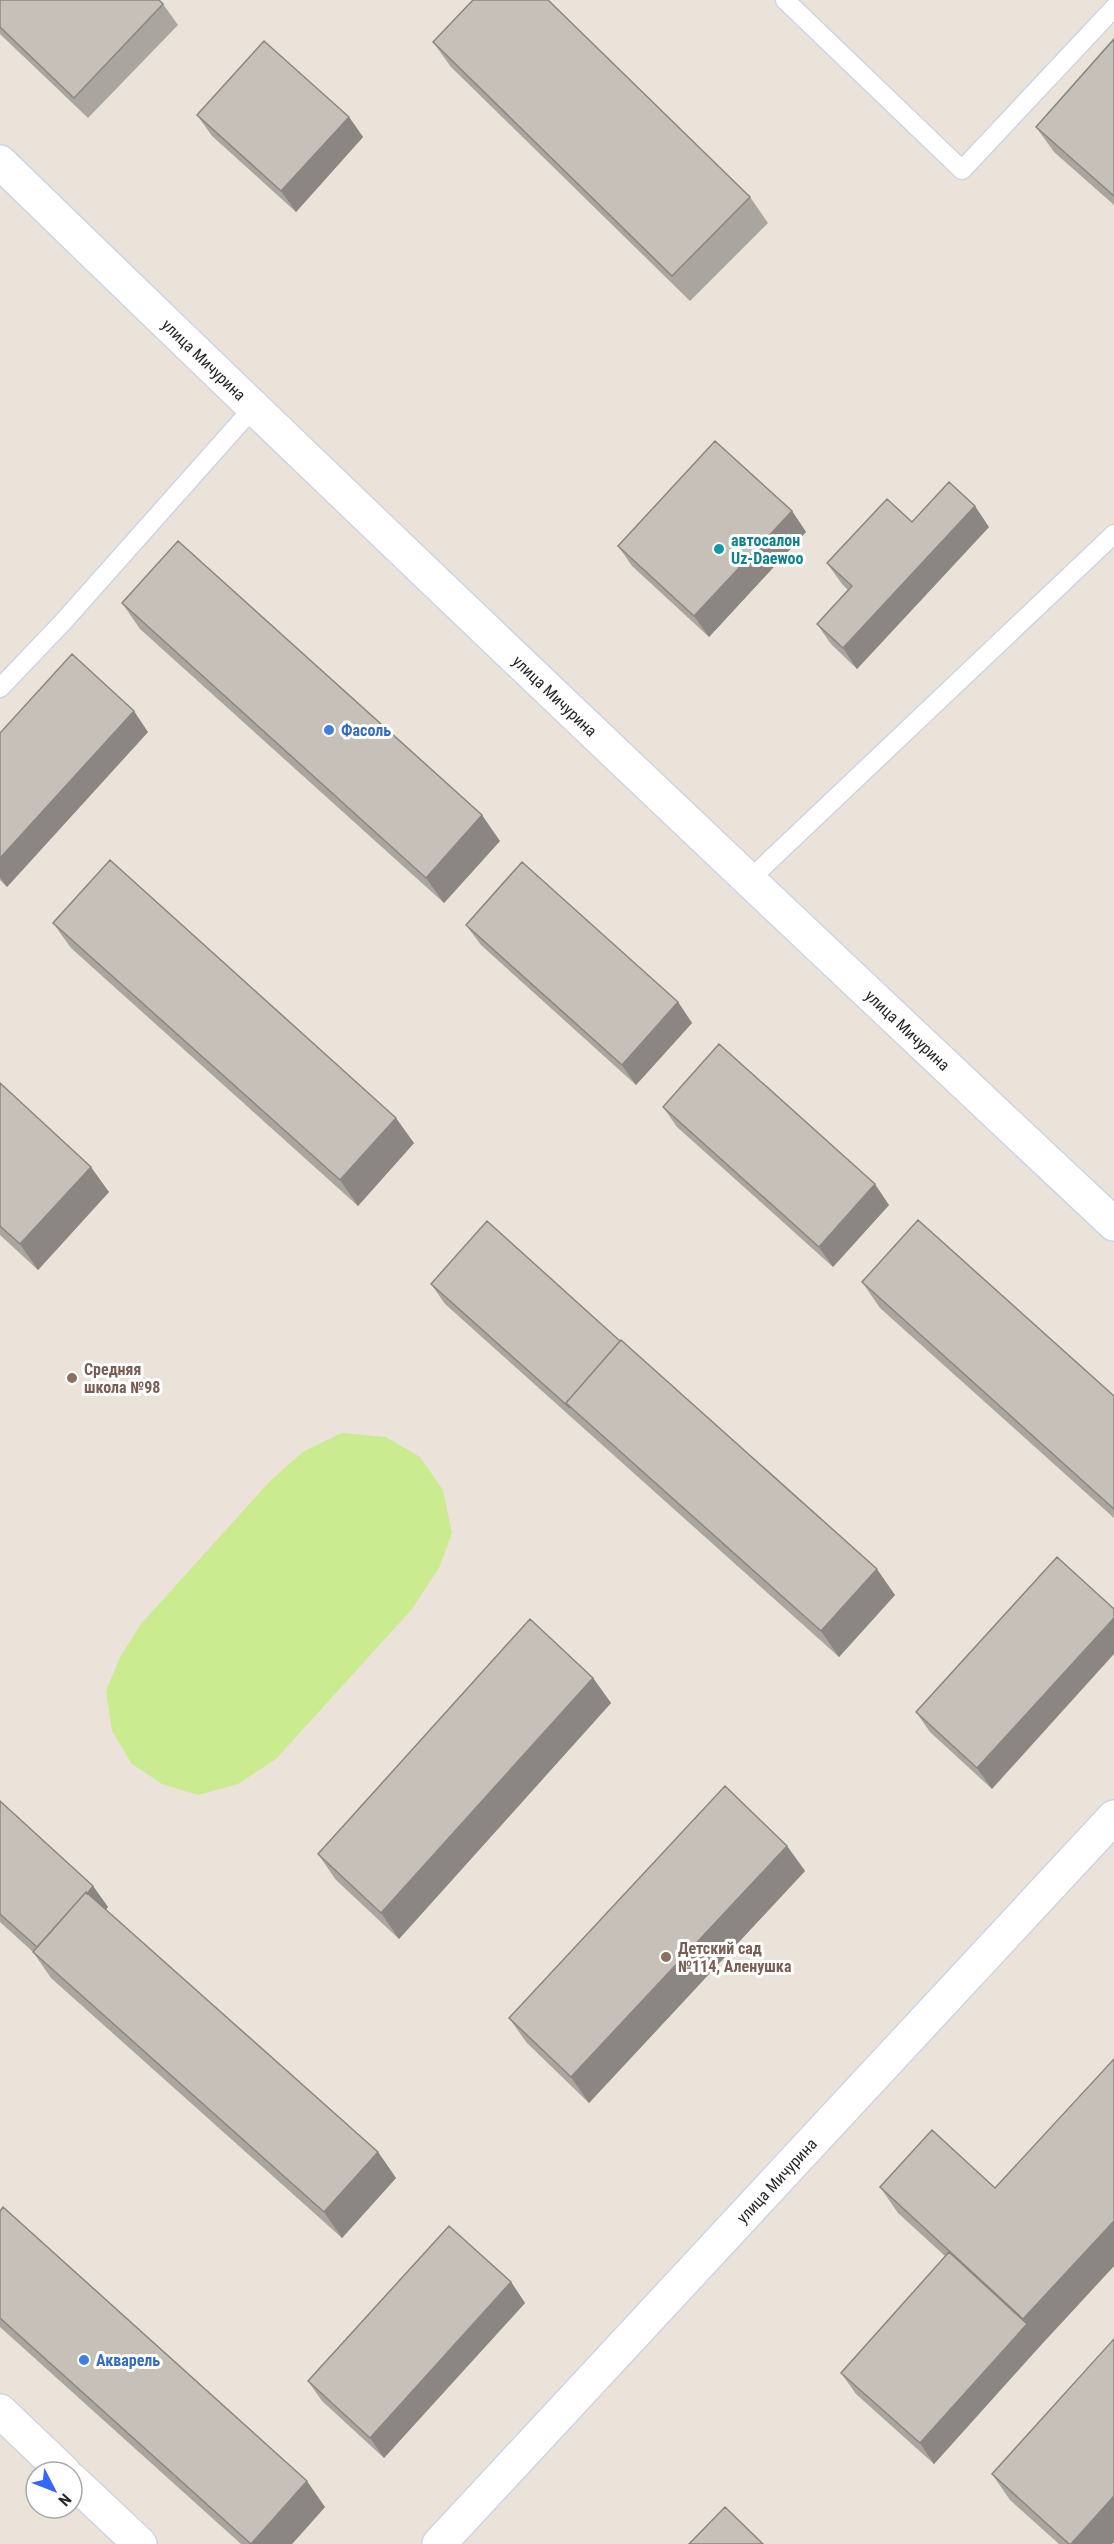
<svg xmlns="http://www.w3.org/2000/svg" width="1114" height="2544" font-family="'Roboto Condensed',sans-serif">
<rect width="100%" height="100%" fill="#ebe3d9"/>
<path fill="#caeb90" d="M342,1433L386,1437L420,1457L443,1490L452,1533L439,1568L412,1609L276,1759L238,1784L198,1795L162,1784L132,1764L112,1731L106,1691L120,1657L141,1624L270,1481L304,1451Z"/>
<g fill="none" stroke-linecap="round" stroke-linejoin="round">
<g stroke="#cfd4e2" stroke-width="21">
<path id="service" d="M785,0L962,170L1114,8
M0,688L63,622L253,408
M748,881L1114,534"/>
</g>
<g stroke="#cfd4e2" stroke-width="36">
<path id="minor" d="M0,2411L64,2472
M72,2480L140,2544"/>
</g>
<g stroke="#cfd4e2" stroke-width="36">
<g id="tertiary">
<path id="s1" d="M0,162C368,520 740,873 1114,1224"/>
<path id="s2" d="M439,2544L1114,1817"/>
</g>
</g>
<use href="#service" stroke="#fff" stroke-width="18"/>
<use href="#minor" stroke="#fff" stroke-width="33"/>
<use href="#tertiary" stroke="#fff" stroke-width="33"/>
</g>
<path fill="#aaa59f" d="M0,0L163,4L178,25L88,118L0,34Z
M1114,39V205L1054,152L1036,127Z
M433,42L750,197L768,223L690,301L451,67Z
M197,115L349,117L363,137L296,212L212,136Z
M792,511L806,532L709,637L632,566L618,546Z
M912,522L989,527L857,669L831,644L817,624L848,590L842,584L827,563Z
M122,603L500,841L444,903L140,629Z
M148,732L7,887L0,880V733Z
M53,923L414,1143L358,1206L71,948Z
M466,925L678,1002L692,1023L636,1085L481,945Z
M0,1083L109,1192L38,1270L0,1235Z
M663,1107L889,1205L833,1267L677,1127Z
M862,1282L1114,1396V1518L880,1308Z
M431,1284L895,1595L839,1657L445,1304Z
M1057,1557L992,1789L930,1732L916,1712Z
M593,1678L611,1703L399,1939L336,1880L318,1854Z
M0,1801L93,1886L108,1907L105,1910L378,2152L396,2178L342,2238L51,1978L33,1952L0,1922Z
M787,1846L805,1871L589,2103L527,2043L509,2018Z
M1114,2059V2266L1041,2345L934,2464L856,2394L841,2373L946,2257L898,2213L880,2187L995,2188Z
M0,2211L325,2507L292,2544H241L0,2327Z
M511,2282L525,2303L384,2458L322,2401L308,2381Z
M992,2474L1114,2542L1112,2544H1059L1010,2500Z"/>
<path fill="#8b8682" d="M349,117L363,137L296,212L281,191Z
M975,506L989,527L857,669L843,648Z
M792,511L806,532L709,637L694,616Z
M134,711L148,732L7,887L0,877V858Z
M482,815L500,841L444,903L426,878Z
M678,1002L692,1023L636,1085L622,1065Z
M396,1118L414,1143L358,1206L340,1180Z
M91,1167L109,1192L38,1270L20,1244Z
M875,1184L889,1205L833,1267L819,1247Z
M877,1569L895,1595L839,1657L821,1631Z
M1114,1618V1654L992,1789L977,1768Z
M593,1678L611,1703L399,1939L381,1913Z
M787,1846L805,1871L589,2103L571,2077Z
M93,1886L108,1907L52,1969L38,1948Z
M378,2152L396,2178L342,2238L324,2212Z
M1114,2221V2266L1041,2345L934,2464L920,2443L1027,2324L1023,2319Z
M511,2282L525,2303L384,2458L370,2438Z
M307,2481L325,2507L292,2544H251Z
M1114,2496V2542L1112,2544H1071Z"/>
<path fill="#c6c0b9" stroke="#8b8682" stroke-width="1.5" d="M0,0H159L163,4L74,98L0,27Z
M473,0H548L750,197L672,276L433,42Z
M1114,39V196L1036,127Z
M264,41L349,117L281,191L197,115Z
M715,441L792,511L694,616L618,546Z
M949,482L975,506L843,648L817,624L852,586L827,563L887,499L912,522Z
M178,541L482,815L426,878L122,603Z
M72,654L134,711L0,858V733Z
M110,860L396,1118L340,1180L53,923Z
M522,862L678,1002L622,1065L466,925Z
M719,1044L875,1184L819,1247L663,1107Z
M0,1083L91,1167L20,1244L0,1226Z
M918,1220L1114,1396V1509L862,1282Z
M487,1221L620,1341L566,1403L570,1408L431,1284Z
M621,1340L877,1569L821,1631L566,1403Z
M1057,1557L1114,1609V1618L977,1768L916,1712Z
M530,1619L593,1678L381,1913L318,1854Z
M725,1786L787,1846L571,2077L509,2018Z
M0,1801L93,1886L87,1894L86,1892L37,1947L0,1914Z
M86,1892L378,2152L324,2212L33,1952Z
M1114,2059V2221L1023,2319L880,2187L932,2130L995,2188Z
M3,2207L307,2481L251,2544L0,2318V2211Z
M449,2226L511,2282L370,2438L308,2381Z
M949,2252L1027,2324L920,2443L841,2373Z
M1114,2339V2496L1071,2544H1069L992,2474Z
M725,2507L763,2544H689Z"/>
<circle fill="#0f9aa8" stroke="#fff" stroke-width="2" cx="719" cy="549" r="6"/>
<g fill="#3f7fe0" stroke="#fff" stroke-width="2">
<circle cx="329" cy="730" r="6"/>
<circle cx="84" cy="2360" r="6"/>
</g>
<g fill="#8d6e63" stroke="#fff" stroke-width="2">
<circle cx="72" cy="1378" r="6"/>
<circle cx="666" cy="1957" r="6"/>
</g>
<g text-anchor="middle" stroke-width="6" stroke-linejoin="round" paint-order="stroke">
<g font-size="16" fill="#282828" stroke="#fff">
<text dy="6" stroke="none"><textPath href="#s1" startOffset="284">улица Мичурина</textPath></text>
<text dy="6" stroke="none"><textPath href="#s1" startOffset="770">улица Мичурина</textPath></text>
<text dy="6" stroke="none"><textPath href="#s1" startOffset="1256">улица Мичурина</textPath></text>
<text dy="6" stroke="none"><textPath href="#s2" startOffset="496">улица Мичурина</textPath></text>
</g>
<g font-size="16" font-weight="bold" fill="#0d838f" stroke="#fff" text-anchor="start">
<text x="731" y="546">автосалон<tspan x="731" dy="18">Uz-Daewoo</tspan></text>
</g>
<g font-size="16" font-weight="bold" fill="#366cbe" stroke="#fff" text-anchor="start">
<text x="341" y="736">Фасоль</text>
<text x="96" y="2366">Акварель</text>
</g>
<g font-size="16" font-weight="bold" fill="#785e54" stroke="#fff" text-anchor="start">
<text x="84" y="1375">Средняя<tspan x="84" dy="18">школа №98</tspan></text>
<text x="678" y="1954">Детский сад<tspan x="678" dy="18">№114, Аленушка</tspan></text>
</g>
</g>
<g transform="translate(54 2490) rotate(132)"><circle r="28" fill="#ffffff" stroke="#a9a9a9" stroke-width="1.5"/>
<path d="M0-4.5L10 22L0 15L-10 22Z" fill="#3566fd"/>
<text y="-9" font-size="16" font-weight="bold" text-anchor="middle" fill="#282828">N</text>
</g>
</svg>
